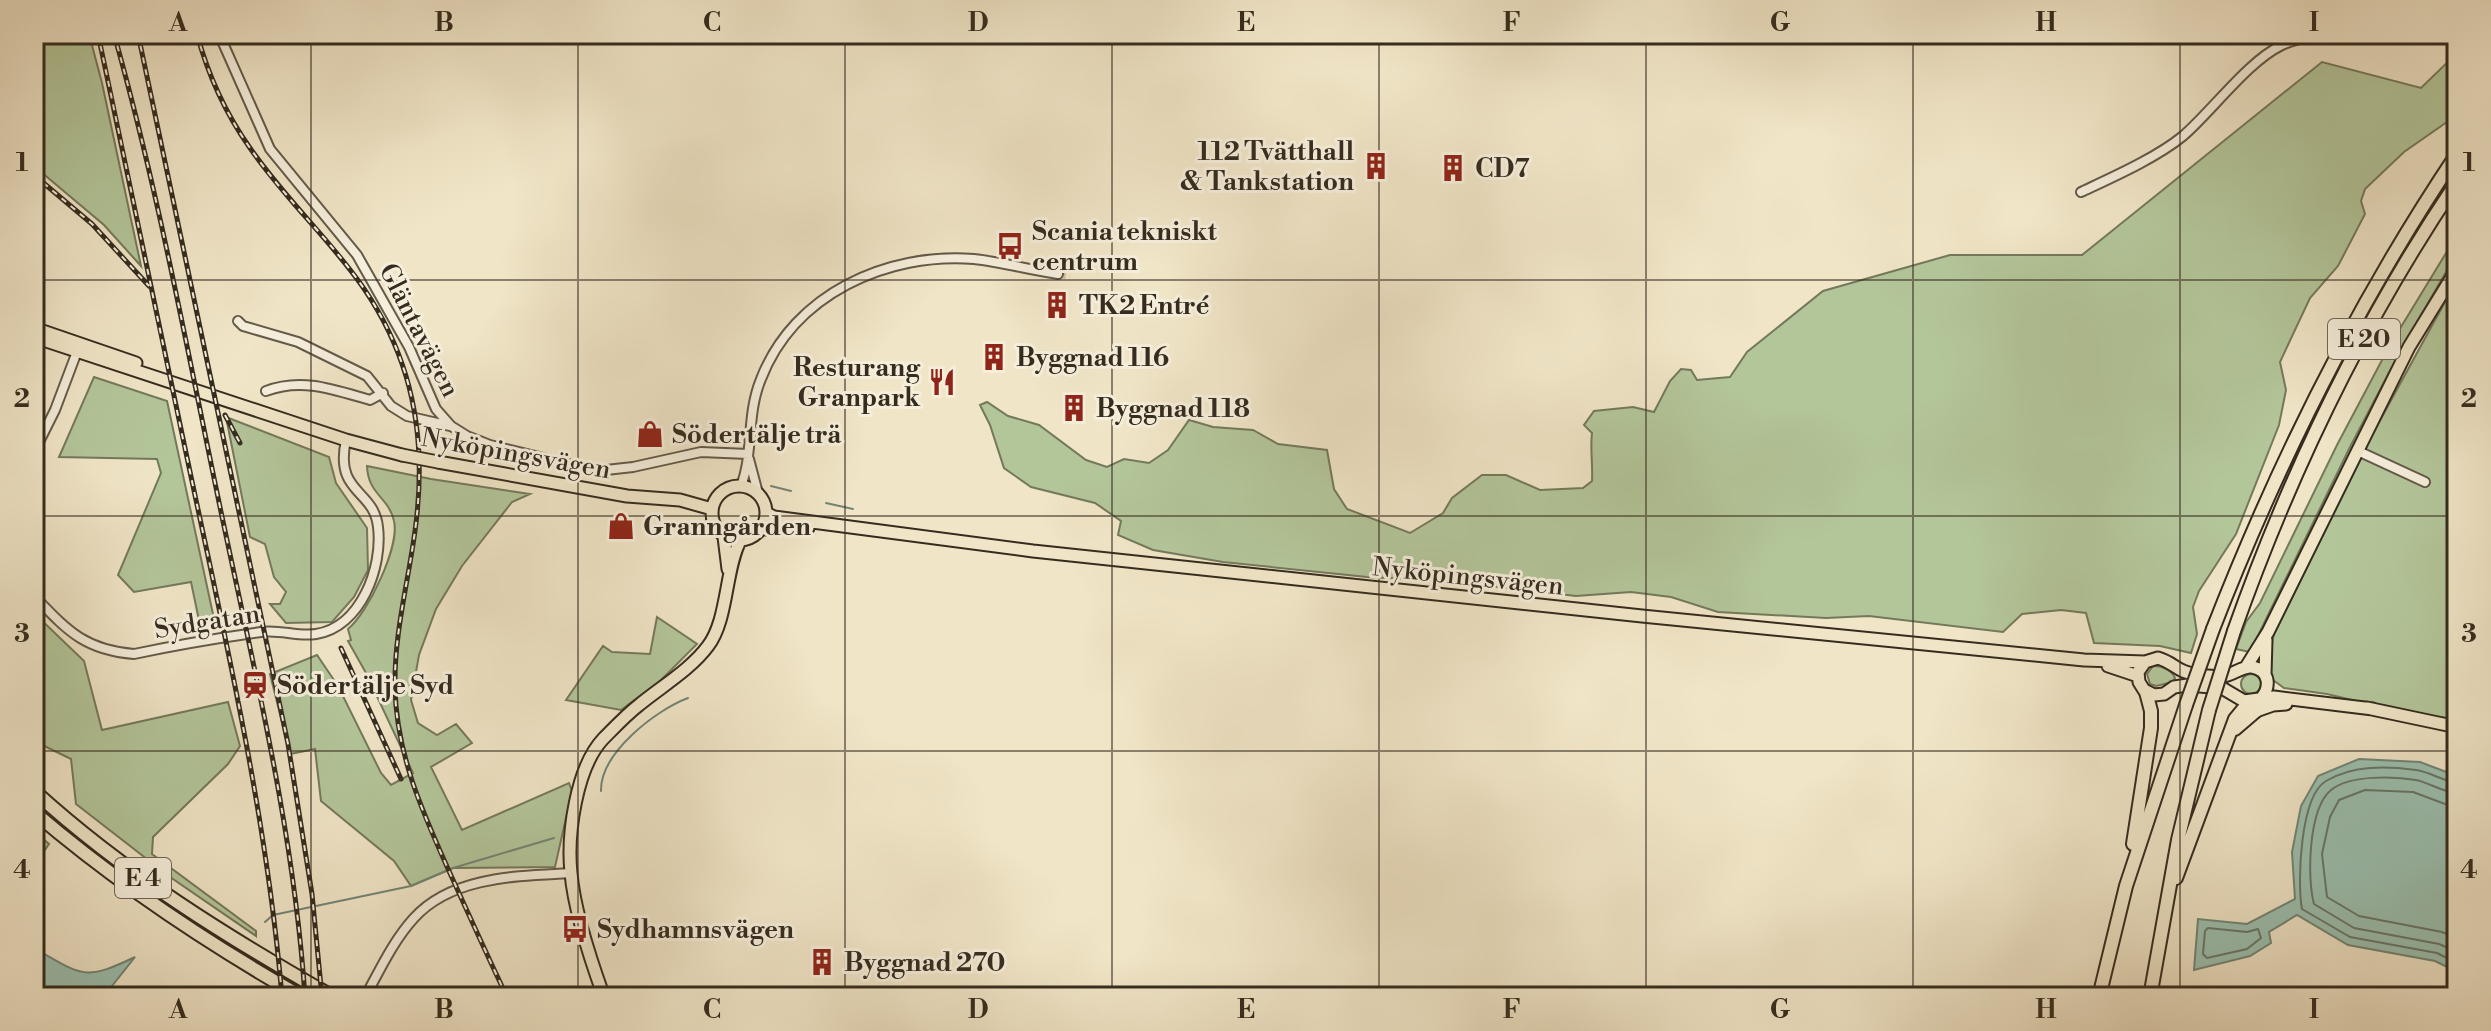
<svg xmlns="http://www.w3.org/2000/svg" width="2491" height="1031" font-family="'Libre Bodoni',serif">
<rect width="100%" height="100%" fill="#f0e5c7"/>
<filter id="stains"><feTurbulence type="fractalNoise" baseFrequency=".0025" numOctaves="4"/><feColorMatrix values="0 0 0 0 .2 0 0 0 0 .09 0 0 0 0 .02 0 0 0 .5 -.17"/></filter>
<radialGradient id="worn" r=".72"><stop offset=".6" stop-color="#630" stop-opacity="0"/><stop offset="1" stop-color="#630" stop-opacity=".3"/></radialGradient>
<path fill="#b3c69a" stroke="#74795c" stroke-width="2" d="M34,34H89L102,83L141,266L104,225L34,166Z
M2457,53V115L2404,152L2365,189L2361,201L2365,214L2338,266L2310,298L2280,362L2286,390L2279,425L2236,534L2199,591L2193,607L2197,634L2191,653L2160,646L2094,643L2086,613L2061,610L2022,614L2003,632L1869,616L1826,618L1718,612L1671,597L1631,592L1576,596L1447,581L1367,577L1223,562L1153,550L1118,535L1121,521L1095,503L1031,487L1004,468L990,425L980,405L987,402L1008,416L1039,425L1086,460L1107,467L1124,459L1149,463L1168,450L1189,420L1213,427L1253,430L1278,444L1327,450L1334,489L1347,509L1410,533L1443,513L1452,498L1482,475H1506L1540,490L1583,488L1592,481C1593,464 1590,449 1592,433L1584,425L1594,411L1633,407L1654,412L1670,381L1681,369L1691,370L1697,380L1730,377L1747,352L1823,291L1950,255H2082L2322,62L2421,88Z
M2457,235V253L2403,346L2350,447L2250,652L2236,649L2246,622L2260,603L2337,445L2390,345Z
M2457,280V719L2411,714L2327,694L2284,688L2273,680L2270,671L2268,658L2274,634L2366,446Z
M94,377L167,401L216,628L201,630L191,582L134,592L118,575L161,473L157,459L59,457Z
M226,417L329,457L336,483L367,528L368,570L354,597L332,622L286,623L270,604H280L286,592L274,577L265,544L250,537Z
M367,466L431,479L530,494L512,502L462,566L436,609L419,655L411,700L418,723L437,735L456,724L472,743L431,767L462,830L569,783L572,791L555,867L453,868L411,886L394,861L321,801L315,749L290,754L270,674L317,655L338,686L381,773L391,785L413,773L366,673L348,641L351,640L348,629C368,613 400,546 394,521C389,497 368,495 367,466Z
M34,613L84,661L102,730L228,702L240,746L228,764L153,837L152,854L256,931V936L170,877L76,804L71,759L34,741Z
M657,617L697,644L659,682L621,710L566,700L603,646L612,652L650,654Z
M2153,666C2162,665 2172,671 2175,678L2173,682L2156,686L2150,684L2147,674Z
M2241 684a10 10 0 1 1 20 0a10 10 0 1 1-20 0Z
M34,831L49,844L34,866Z"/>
<path fill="#9bc0b0" stroke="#728576" stroke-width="2" d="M2359,759L2420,762L2457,776V972L2435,961L2348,945L2297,915L2269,932L2271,943L2250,956L2194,970L2198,919L2247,924L2295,899L2292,852L2301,806L2318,776Z
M34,948C82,975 83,982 135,957L108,991H79V997H34Z"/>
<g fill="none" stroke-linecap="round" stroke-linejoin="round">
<path stroke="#687668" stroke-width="2" d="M2457,783C2443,781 2430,772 2416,770C2386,766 2353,765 2326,781C2300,796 2297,883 2302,909L2350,937L2437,953L2457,963
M2457,793C2442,792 2430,783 2416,780C2394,776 2349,775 2331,790C2308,809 2307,879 2314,904L2354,928L2439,944L2457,952
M2457,805L2445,804L2413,792L2365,790L2339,800L2330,817L2322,854L2327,897L2359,916L2442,932L2457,938
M2208,928L2247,932L2258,929L2261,938L2247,949L2207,958L2203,954L2205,931Z"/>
<path stroke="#728576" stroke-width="2" d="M771,486L791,491
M826,503L853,509
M601,791C600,753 656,710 688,698
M265,922L273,915L411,886L453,868L554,838"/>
<path stroke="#cbc0a5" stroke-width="8" stroke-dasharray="8 4" stroke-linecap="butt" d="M1058,274L1070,276"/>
<g stroke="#645a49" stroke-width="12">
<path id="minor" d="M219,34L270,149L357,255L409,347L436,409L451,426L467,436L490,445L597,471L633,467L701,452L748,454
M1678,35L1679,34
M2081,192C2113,177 2156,158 2183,136C2213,110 2247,62 2282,45C2324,25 2372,48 2415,34
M238,321L243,326L298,342L367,376L391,406L407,416L450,426
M266,391C302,377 335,390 370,400L383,393
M2358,451L2425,482
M34,452L55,410L78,349
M749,459L758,493
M741,486C754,452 746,415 761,379C794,294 887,252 974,259C1002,262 1030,270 1058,274
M34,596C67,630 84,650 134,654C176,645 218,638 261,632C280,629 297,637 316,634C361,627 383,567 378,527C374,489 334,494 346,440
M365,997C380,970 393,941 414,918C452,876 518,876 571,873"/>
</g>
<g stroke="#352c1f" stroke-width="15">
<path id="major" d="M34,328L136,363
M34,337L346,440L402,455
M438,462L627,496L680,500L712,509
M712 513a27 27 0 1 1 54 0a27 27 0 1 1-54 0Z
M766,513L774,517L1033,551L1642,616L2084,660L2145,662L2158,658C2175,663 2176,672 2198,675C2205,676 2215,677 2223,676C2233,675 2242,666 2252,667C2271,670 2271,690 2259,700
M761,529L808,528
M724,537L728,569
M2145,662L2138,672L2139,682L2144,690L2154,695L2164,694L2174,687L2188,685L2222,688L2244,701L2274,697L2373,709
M2108,666L2138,676
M2246,667L2268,632L2409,347L2457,269
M2265,675L2266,640
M2367,708L2457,727
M2256,711L2273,705L2286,704
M604,997C591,961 574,910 571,873C567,835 576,768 603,739C614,728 626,715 639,705C662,686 690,670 708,646C728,620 725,570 740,541"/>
</g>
<g stroke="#352c1f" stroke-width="16">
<path id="highway" d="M2213,629C2278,462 2357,303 2457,154
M2234,631C2290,473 2363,321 2457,182
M2235,729L2256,711
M34,791C124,873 227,937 333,997
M34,812C117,883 207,943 302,997
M2133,844L2151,728V711L2146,692
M2176,878L2235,719L2249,702
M2099,997L2126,886L2186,705
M2150,997L2178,840L2209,710"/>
</g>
<use href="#minor" stroke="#f5eedb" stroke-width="8"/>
<use href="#major" stroke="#f0e5c7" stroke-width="11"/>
<use href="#highway" stroke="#f0e5c7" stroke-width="12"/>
<g stroke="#352c1f" stroke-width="5">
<path id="rail" d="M98,34C129,178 158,323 189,467C226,642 267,818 282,997
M114,34C158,190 187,349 220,507C254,670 294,831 305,997
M138,34L288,744L312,894L322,997
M197,34C208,75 226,114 250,148C307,230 375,273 406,376C421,426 422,480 415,531C408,583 394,634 395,687C396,753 422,811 449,871C468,913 487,955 507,997
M34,175L92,224L149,286
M225,415L240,443
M341,648L401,779"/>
</g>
<use href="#rail" stroke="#f5eedb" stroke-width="2" stroke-dasharray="6" stroke-linecap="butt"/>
<g stroke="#352c1f" stroke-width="15" stroke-linecap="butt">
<path id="major-bridge" d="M402,455L438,462"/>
</g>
<g stroke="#352c1f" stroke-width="16" stroke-linecap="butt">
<path id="highway-bridge" d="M2186,705L2213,629
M2209,710L2234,631"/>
</g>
<use href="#major-bridge" stroke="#f0e5c7" stroke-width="11"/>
<use href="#highway-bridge" stroke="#f0e5c7" stroke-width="12"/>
</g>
<path fill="none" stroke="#352c1f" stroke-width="2" stroke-opacity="0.55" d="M311,34V997M578,34V997M845,34V997M1112,34V997M1379,34V997M1646,34V997M1913,34V997M2180,34V997M34,280H2457M34,516H2457M34,751H2457"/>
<defs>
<g id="building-bare" transform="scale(2.16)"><path d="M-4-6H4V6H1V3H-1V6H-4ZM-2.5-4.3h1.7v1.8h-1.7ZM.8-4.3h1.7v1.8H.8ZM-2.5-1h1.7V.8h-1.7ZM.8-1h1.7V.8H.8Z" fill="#8f2418" stroke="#f5eedb" stroke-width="2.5" paint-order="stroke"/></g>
<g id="bus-bare" transform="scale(2.16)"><path d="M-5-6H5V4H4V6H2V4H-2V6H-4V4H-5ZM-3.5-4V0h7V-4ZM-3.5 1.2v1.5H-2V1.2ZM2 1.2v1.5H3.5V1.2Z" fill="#8f2418" stroke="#f5eedb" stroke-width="2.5" paint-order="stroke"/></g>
<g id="restaurant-bare" transform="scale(2.16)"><path d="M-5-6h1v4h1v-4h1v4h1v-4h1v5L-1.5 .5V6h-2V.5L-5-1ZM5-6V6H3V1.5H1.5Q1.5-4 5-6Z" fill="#8f2418" stroke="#f5eedb" stroke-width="2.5" paint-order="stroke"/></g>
<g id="shop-bare" transform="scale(2.16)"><path d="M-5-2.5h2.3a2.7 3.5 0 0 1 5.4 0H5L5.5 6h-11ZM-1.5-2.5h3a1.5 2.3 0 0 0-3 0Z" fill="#8f2418" stroke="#f5eedb" stroke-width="2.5" paint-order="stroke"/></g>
<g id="station-bare" transform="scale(2.16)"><path d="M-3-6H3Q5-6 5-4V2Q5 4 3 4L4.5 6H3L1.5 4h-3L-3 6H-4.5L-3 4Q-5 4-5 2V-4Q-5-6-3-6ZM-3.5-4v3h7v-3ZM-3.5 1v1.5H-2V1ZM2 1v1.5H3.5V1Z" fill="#8f2418" stroke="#f5eedb" stroke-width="2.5" paint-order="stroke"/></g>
</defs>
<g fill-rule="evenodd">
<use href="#building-bare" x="1376" y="166"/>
<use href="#building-bare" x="1453" y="168"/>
<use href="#bus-bare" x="1010" y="246"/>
<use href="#building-bare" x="1057" y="305"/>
<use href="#building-bare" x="994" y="357"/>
<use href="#restaurant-bare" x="942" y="382"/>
<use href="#building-bare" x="1074" y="408"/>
<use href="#shop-bare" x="650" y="434"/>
<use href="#shop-bare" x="621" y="526"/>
<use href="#station-bare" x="255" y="685"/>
<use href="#bus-bare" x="575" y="929"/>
<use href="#building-bare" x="822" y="962"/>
</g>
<g text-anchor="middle" stroke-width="6" stroke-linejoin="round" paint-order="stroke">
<g fill="#f5eedb" stroke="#6f6657" stroke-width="2">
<rect x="2328" y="319" width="72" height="40" rx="6"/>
<rect x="115" y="858" width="56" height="40" rx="6"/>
</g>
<g font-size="24" font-weight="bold" fill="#352c1f">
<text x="2364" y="347">E 20</text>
<text x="143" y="886">E 4</text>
</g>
<g font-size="26" font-weight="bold" fill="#352c1f" stroke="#f5eedb" text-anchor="start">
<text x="1354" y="160" text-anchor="end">112 Tvätthall<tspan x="1354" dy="30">&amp; Tankstation</tspan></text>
<text x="1475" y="177">CD7</text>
<text x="1032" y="240">Scania tekniskt<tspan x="1032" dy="30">centrum</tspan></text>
<text x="1079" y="314">TK2 Entré</text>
<text x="1016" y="366">Byggnad 116</text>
<text x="920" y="376" text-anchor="end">Resturang<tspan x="920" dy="30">Granpark</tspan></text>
<text x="1096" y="417">Byggnad 118</text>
<text x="672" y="443">Södertälje trä</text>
<text x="643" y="535">Granngården</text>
<text x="277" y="694">Södertälje Syd</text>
<text x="597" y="938">Sydhamnsvägen</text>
<text x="844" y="971">Byggnad 270</text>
</g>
<g font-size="26" fill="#352c1f" stroke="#f5eedb">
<text transform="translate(420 330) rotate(63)" y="9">Gläntavägen</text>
<text transform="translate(516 453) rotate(10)" y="9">Nyköpingsvägen</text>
<text transform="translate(1468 576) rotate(6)" y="9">Nyköpingsvägen</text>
<text transform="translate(207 621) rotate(-9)" y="9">Sydgatan</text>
</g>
</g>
<rect width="2491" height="1031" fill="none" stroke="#f0e5c7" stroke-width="88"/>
<rect x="44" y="44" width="2403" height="943" fill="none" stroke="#352c1f" stroke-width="3"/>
<g font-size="26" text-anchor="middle" font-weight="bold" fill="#352c1f">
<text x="178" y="31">A</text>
<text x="444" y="31">B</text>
<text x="712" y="31">C</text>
<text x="978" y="31">D</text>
<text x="1246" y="31">E</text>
<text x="1512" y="31">F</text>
<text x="1780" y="31">G</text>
<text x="2046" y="31">H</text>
<text x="2314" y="31">I</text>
<text x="22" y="171">1</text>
<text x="2469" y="171">1</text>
<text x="22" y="407">2</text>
<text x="2469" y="407">2</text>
<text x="22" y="642">3</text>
<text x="2469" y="642">3</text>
<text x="22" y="878">4</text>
<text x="2469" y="878">4</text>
<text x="178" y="1018">A</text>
<text x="444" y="1018">B</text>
<text x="712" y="1018">C</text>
<text x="978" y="1018">D</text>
<text x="1246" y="1018">E</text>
<text x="1512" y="1018">F</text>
<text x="1780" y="1018">G</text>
<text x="2046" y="1018">H</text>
<text x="2314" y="1018">I</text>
</g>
<rect width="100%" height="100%" filter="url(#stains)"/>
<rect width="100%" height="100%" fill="url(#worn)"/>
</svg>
